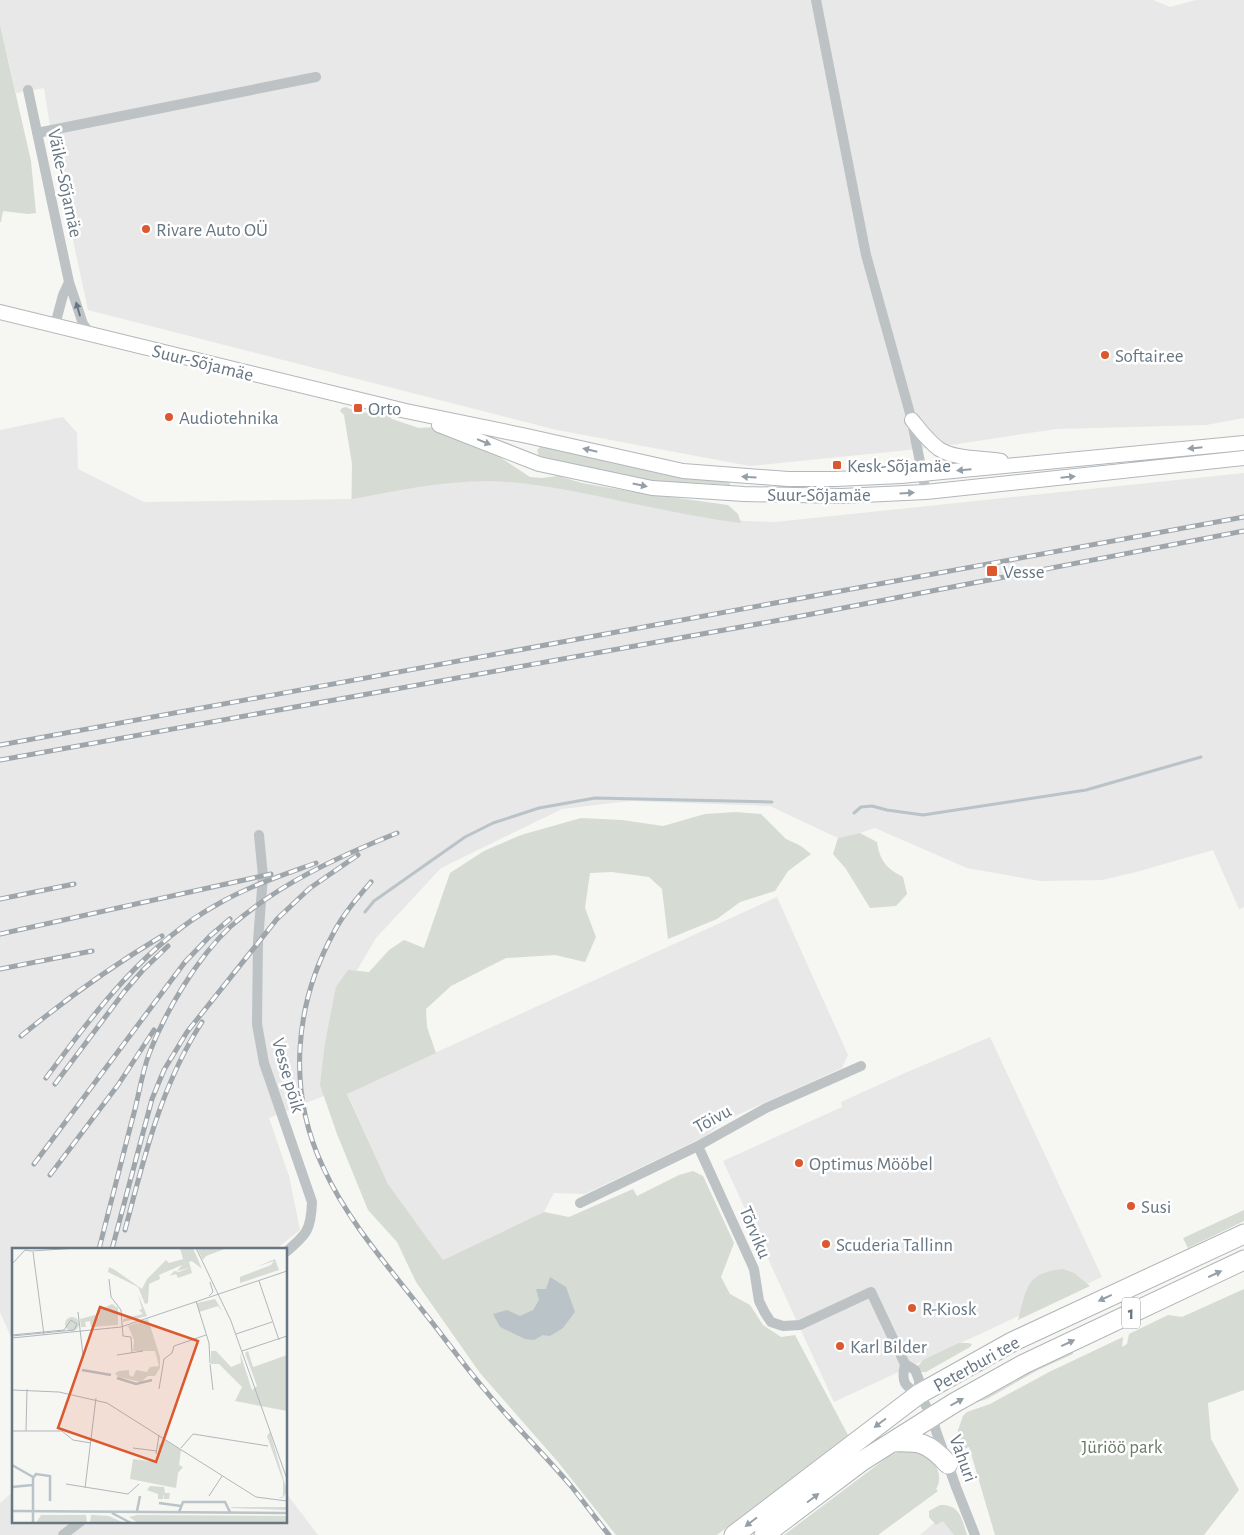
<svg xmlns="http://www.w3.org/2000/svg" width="1244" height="1535" font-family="'Alegreya Sans',sans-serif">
<rect width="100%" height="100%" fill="#f6f6f3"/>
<path fill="#e7e8e7" d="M0,0H1153L1170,7L1196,0H1244V418L1206,425L1056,429L938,447L750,466L557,430L88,310L54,151L44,88L16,93L0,25Z
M344,415L519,480L566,485L744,521L775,522L1244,473V907L1239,909L1213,850L1136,872L1102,880L1040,881L967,868L875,828L860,833L838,838L770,806L630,801L562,809L441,868L376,938L350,982L326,1095L269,1118L289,1176L300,1230L276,1249H14V1344L0,1312V430L63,417L77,433L78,469L144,502L351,499L352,463Z
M777,897L848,1055L842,1068L724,1121L706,1136L585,1194L554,1193L544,1212L443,1260L388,1184L347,1093Z
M990,1037L1102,1277L834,1402L723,1161L842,1107L841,1102L905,1073Z
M14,1491V1521H286V1493L318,1535H0V1503Z
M950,1509L962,1535H920Z"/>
<path fill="#d6dbd3" d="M0,25L31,161L36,213L28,214L3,211L1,222H0Z
M346,407C357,413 369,412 381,415L382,413L386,414L392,419L419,428L435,427L489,450L530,477L542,478L558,476L582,483L634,492L728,505L738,514L741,523C702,518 664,510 625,502C580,492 534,482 487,481C441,481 396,491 352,499V463L344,415L340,411L342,408Z
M543,446L670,476L692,479L726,480L729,481L730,485L654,481L632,478L542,458L539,456L537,450L540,447Z
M736,812L761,814L786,839L801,846L811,854L788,871L775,891L740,902L717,919L668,939L662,889L649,877L612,872L590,873L585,908L596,937L585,962L555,955L506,958L451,986L426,1009L427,1027L436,1053L347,1094L388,1184L443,1260L544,1212L569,1217L633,1189L637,1196L679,1175L693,1171L703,1176L734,1243L721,1277L730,1294L750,1305L763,1325L781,1337L795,1335L848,1435L717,1535H616L558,1462L480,1373L416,1282L397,1242L368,1210L337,1134L320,1085L325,1043L336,987L348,970L369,972L389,950L404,940L424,948L450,873L484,851L521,835L581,818L622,820L663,826L705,814Z
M860,833L877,842C880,861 886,868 903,877L907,894L896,906L870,908L846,869L833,854L838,838Z
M1244,1210V1221L1188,1248L1183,1238Z
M1063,1269L1074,1273L1090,1286L1018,1320C1027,1288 1025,1273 1063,1269Z
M1244,1289V1390L1208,1403L1211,1439L1239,1490L1204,1535H995L969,1447L962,1450L958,1435V1430L963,1416L967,1412L990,1404L1049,1372L1123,1337L1122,1347L1127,1344L1129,1334L1168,1315L1182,1317Z
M959,1343H968L972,1344L970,1347L926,1372H920L918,1366L923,1360Z
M1073,1351V1354L1038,1370L987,1399L968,1405L1003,1384Z
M904,1449C907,1449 913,1448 916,1449C931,1455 946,1473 936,1489L938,1491L878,1535H784L889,1456Z
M940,1505C960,1504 962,1519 967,1535H954L943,1521L936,1525L929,1517V1511Z"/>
<path fill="#b9c3c8" d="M550,1277L566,1287L575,1312L563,1328L550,1336L543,1335L534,1340L525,1339L500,1327L493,1314L507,1310L520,1316L533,1310L539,1300L536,1289H546Z"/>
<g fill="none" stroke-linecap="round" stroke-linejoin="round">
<path stroke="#b9c3c8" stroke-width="3" d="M854,813L861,807L872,806L887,810L923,815L1086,790L1201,757
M365,912L374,901L465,837L493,823L539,808L595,798L772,802"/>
<g stroke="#b2b7bc" stroke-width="16">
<path id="secondary" d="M0,312L406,411L527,436L683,471L788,479H835L901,476L1244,443
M912,420C920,430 928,441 939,449C954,459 983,458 1001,461
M439,425L539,464L652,488L744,494L842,496L926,492L1244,458"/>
</g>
<g stroke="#b1b5b8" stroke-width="21">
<path id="highway" d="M892,1442C920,1441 928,1442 948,1464
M734,1535L919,1394L1012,1342L1244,1234
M764,1535L862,1461L954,1403L1024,1364L1244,1260"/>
</g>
<path stroke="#bdc2c5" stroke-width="10" d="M816,0L866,255L911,417L926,492
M28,90L69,282L83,324L91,334
M37,133L316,77
M55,325L63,295L69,282
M259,835L263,876L258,941L257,1024L264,1063L312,1202C311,1230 307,1234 286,1252
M698,1146L744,1247L754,1269L759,1301L765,1313L771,1322L783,1326L800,1325L871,1292L905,1364L915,1370L919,1380V1394L932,1416L936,1431L956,1487L975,1535
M580,1203L698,1146L766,1108L861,1066
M905,1364C901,1382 904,1386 919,1394
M63,1535L81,1521"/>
<use href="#secondary" stroke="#fff" stroke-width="14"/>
<use href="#highway" stroke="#fff" stroke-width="19"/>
<g stroke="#9fa6ab" stroke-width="5">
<path id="rail" d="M0,745L1244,517
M0,760L791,618L1244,531
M371,882C358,897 344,913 334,932C294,1005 287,1091 323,1167C347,1220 387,1265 423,1311C444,1337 463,1364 485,1390C512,1423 543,1453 571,1486C584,1502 596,1519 609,1535
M0,899L74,884
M0,934L271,874
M0,969L92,951
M21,1036C66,999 112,966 162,936
M46,1078C95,1012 145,944 218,904C249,886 283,875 316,863
M55,1084L124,992L143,970L168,946
M34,1164L185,962L210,936L230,919
M50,1175L118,1085L154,1030
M125,1230C144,1158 161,1085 202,1022
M99,1249C111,1203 122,1158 134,1113C139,1094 142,1073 149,1054C165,1012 197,958 230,927C278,884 338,857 397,833
M112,1249L152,1099L164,1070L187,1032L277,919L310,888L358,855"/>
</g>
<use href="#rail" stroke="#fff" stroke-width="3" stroke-dasharray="9" stroke-linecap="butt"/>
</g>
<defs><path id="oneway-solid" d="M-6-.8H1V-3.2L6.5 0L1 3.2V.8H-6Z" transform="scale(1.25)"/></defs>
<use fill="#677683" href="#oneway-solid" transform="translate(78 309) rotate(-106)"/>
<g fill="#959fa8">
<use href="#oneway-solid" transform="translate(484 442) rotate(22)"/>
<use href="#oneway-solid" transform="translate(1195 448) rotate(174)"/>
<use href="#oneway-solid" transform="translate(590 450) rotate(-167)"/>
<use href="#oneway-solid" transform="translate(964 470) rotate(175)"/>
<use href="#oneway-solid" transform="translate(749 477) rotate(-176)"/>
<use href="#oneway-solid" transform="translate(1068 477) rotate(-6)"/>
<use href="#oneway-solid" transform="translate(640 485) rotate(12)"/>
<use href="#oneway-solid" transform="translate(907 493) rotate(-3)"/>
<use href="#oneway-solid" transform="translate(1215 1274) rotate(-25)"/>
<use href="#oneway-solid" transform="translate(1105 1298) rotate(155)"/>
<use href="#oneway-solid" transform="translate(1068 1343) rotate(-25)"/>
<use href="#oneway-solid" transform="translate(957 1402) rotate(-29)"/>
<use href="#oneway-solid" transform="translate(880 1423) rotate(143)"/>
<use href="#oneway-solid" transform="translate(813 1498) rotate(-37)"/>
<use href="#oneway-solid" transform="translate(751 1522) rotate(143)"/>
</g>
<g fill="#dc582e" stroke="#fff" stroke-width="2">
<circle cx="146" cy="229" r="5"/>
<circle cx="1105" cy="355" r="5"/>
<rect x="353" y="403" width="10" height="10" rx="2.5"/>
<circle cx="169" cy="417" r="5"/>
<rect x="832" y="460" width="10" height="10" rx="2.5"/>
<rect x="986" y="565" width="12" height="12" rx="2.5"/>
<circle cx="799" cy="1163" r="5"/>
<circle cx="1131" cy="1206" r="5"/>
<circle cx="826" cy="1244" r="5"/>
<circle cx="912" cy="1308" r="5"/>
<circle cx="840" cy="1346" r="5"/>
</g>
<g text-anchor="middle" stroke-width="5" stroke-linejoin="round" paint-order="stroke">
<rect fill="#fff" stroke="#959fa8" stroke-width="1" x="1122" y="1297.5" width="18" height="31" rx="4"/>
<g font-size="18" font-weight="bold" fill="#677683">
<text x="1131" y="1319">1</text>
</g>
<g font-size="19" fill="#677683" stroke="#fff">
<text transform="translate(66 183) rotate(78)" y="7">Väike-Sõjamäe</text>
<text transform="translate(203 362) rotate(14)" y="7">Suur-Sõjamäe</text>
<text x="819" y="501">Suur-Sõjamäe</text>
<text transform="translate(289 1075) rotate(74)" y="7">Vesse põik</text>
<text transform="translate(712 1118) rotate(-29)" y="7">Tõivu</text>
<text transform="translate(756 1232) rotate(67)" y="7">Tõrviku</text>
<text transform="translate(976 1363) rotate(-29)" y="7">Peterburi tee</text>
<text transform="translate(964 1458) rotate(70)" y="7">Vahuri</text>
</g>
<g font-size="19" fill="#677683" stroke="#fff" text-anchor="start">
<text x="156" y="236">Rivare Auto OÜ</text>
<text x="1115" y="362">Softair.ee</text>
<text x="368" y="415">Orto</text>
<text x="179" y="424">Audiotehnika</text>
<text x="847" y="472">Kesk-Sõjamäe</text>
<text x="1003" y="578">Vesse</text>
<text x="809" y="1170">Optimus Mööbel</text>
<text x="1141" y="1213">Susi</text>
<text x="836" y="1251">Scuderia Tallinn</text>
<text x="922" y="1315">R-Kiosk</text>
<text x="850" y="1353">Karl Bilder</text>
</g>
<g font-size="19" fill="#697b65" stroke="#fff">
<text x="1122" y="1453">Jüriöö park</text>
</g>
</g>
<g transform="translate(12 1248)">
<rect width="275" height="275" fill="#f6f6f3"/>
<path d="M168,0H181L190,21L180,13L177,14L180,25L166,30L164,26L158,28L162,23L167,24L177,20L165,23L170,17L147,27L148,31L137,36L136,55L133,56L126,39L96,24L97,19L103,22L130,41L135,31L154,12L157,15L171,11ZM185,0H215L194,8L191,12ZM263,11L267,22L228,35V29L259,17L262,13L244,19ZM126,46L135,68L111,74V71L131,66L127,62L130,61ZM203,51L211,64L206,58L187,64L185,55ZM100,56L106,60V77L79,79L78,73L73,74L74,79H69L68,71L83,67L87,70V63ZM53 76a7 7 0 1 1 14 0a7 7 0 1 1-14 0ZM136,71L148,109V120L143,128H136L129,134L106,129L103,125L107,123L117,122V127L121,129L124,122L135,124L138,119L147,118L143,103H121L122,92L116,78ZM199,103H204L219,119L229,115L228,105L240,142L245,138L233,105L236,103L241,119L275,107V163L223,153L230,139L207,116H199ZM258,184L275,243L271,250L266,249H271V233L255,188ZM154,192L169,202L167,217L171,219L166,225L164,240L118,231L121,211L145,214L147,197ZM138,238L152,239L153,245H158L157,251H152L151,245V251H146V246L135,242ZM275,259V262L218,260L220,259ZM29,267H74L75,275H24ZM79,267L97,268L112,275H78ZM125,267L275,268V275H126L117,269Z" fill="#d6dbd3"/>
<path fill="none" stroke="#b9c3c8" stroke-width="2.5" d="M70,122L99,127M105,130L124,136L140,132M0,217L21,229M0,239L20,237M147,255L169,258M0,263L275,265M125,263L128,248M167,264L171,254H213L218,264M100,265L119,275M21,275V230L24,226L38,228V253"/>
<path fill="none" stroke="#b0b7bc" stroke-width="1" d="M184,0L219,73L275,231M19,3L66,0M21,4L32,87M0,16L13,2L19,3M97,31L99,49L109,62L111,88L119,89L120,105M247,33L267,92M197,48L201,44L198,34M184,53L197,95L198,115M66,64L71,107M224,86L260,74M0,87L52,82L59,72L65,76L62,82L0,88M0,90L109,79L275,23M230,103L275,88M105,107L131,103M198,116L201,142M147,141L152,111L160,105L162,98L194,87M0,142L47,144L95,155L244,249L275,253M0,183H50L61,192L79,195M14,183L15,141M121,200L145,203M169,200L181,186L256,198M144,206L147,187M54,236L116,246L127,236M73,240L84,150M197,248L210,228"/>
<path fill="#dc582e" fill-opacity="0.15" stroke="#dc582e" stroke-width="2.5" d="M88,59L186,93L144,214L46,180Z"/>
<rect width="275" height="275" fill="none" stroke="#677683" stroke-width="2.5"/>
</g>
</svg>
